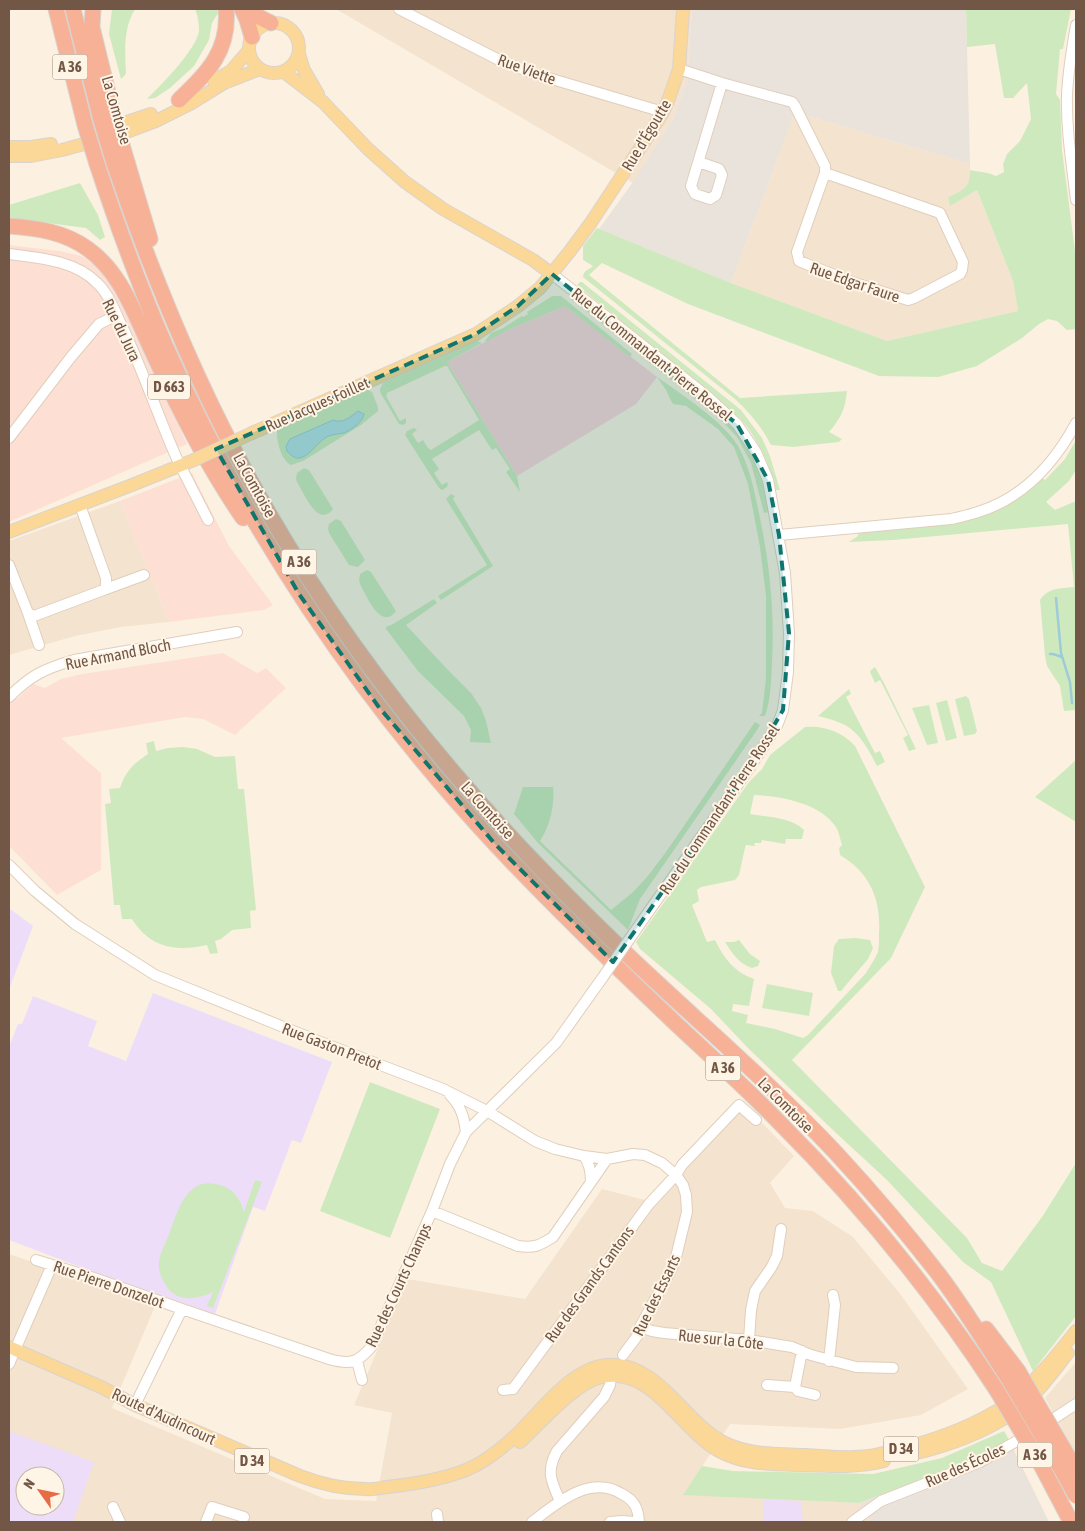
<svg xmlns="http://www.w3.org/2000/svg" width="1085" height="1531" font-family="'Asap Condensed',sans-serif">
<rect width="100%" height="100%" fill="#fcf1e0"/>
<path fill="#f4e3ce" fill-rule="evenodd" d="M336,9H692L687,82L674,117L633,183Z
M795,112L970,164V180L962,191L948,197L950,205L977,190L1013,281L1018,311L887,341L731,283Z
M120,501L169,622L121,627L75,636L9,655V541Z
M739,1099L794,1156L770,1183L785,1208L813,1211L853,1237L901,1295L968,1389L921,1415L840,1429L730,1424L684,1494L859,1503L871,1522H9V1254L156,1304L112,1408L325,1499L376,1501L392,1413L354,1405L408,1279L525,1299L602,1189L645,1200L677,1164ZM25,1476H55V1506H25Z
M1076,1362V1454L1045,1398Z"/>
<path fill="#fde0d3" d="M9,245L59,251L82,256L102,271L119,297L187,444L9,522Z
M192,473L229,546L273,605L264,610L169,622L120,501Z
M223,653L257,673L266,668L286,688L235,735L203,719L185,717L61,738L101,773V870L57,895L9,846V691L17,699L33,684L45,688L61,679L82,674Z"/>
<path fill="#eae3dc" d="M692,9H966L970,164L795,112L731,283L599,229L633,182L674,117L687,81Z
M1009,1440L1049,1522H871L859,1503L972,1461Z"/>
<path fill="#eeddf8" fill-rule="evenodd" d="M9,908L33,926L9,990Z
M153,993L332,1062L301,1143L292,1140L265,1211L253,1207L215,1314L72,1264L9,1240V1047L18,1024H22L33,996L97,1021L88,1046L126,1061Z
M9,1431L94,1462L73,1522H9ZM25,1476H55V1506H25Z
M763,1499L801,1501L803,1522H763Z"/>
<path fill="#fad3d7" d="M565,306L657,377L636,404L517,476L447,362L508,330Z"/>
<path fill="#cfe9bf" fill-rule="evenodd" d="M112,9H135C123,29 125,51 126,74L121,79L109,34Z
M195,9H217L218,13L212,23L209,40L194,66L170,88L155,98L147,99C161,85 196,50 199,31C199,24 198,16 195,9Z
M966,9H1071L1063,49H1060L1056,94L1060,100L1062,150L1076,259V329L1067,330L1057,321L1048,319L1039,324L1022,338L977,366L938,377L879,376L688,304L602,263L589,275L740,398L847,391C845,410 841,418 829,432L842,439L839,442L793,447L771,445C762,427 750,413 735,399L583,277C583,270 589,270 593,266L583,260V246L597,228L731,283L887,341L1018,311L1013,281L977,190L950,206L948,197C962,191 971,187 970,170C979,172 988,172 996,176L1004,172L1003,164L1007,154L1020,141L1031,119L1027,83L1013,98H1004L995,44L967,47Z
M80,183L98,215L105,237L100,240L86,228L9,218V205Z
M580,282H582L741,410L762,438L770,456L780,490H776C769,482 769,469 766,460C759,444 751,431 740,418L577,285Z
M572,293L637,346L636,350L569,297Z
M552,296H561L632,354L630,357L565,306L508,330L486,342L485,341L491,333L503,328L522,316L523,317L528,314L527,312Z
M477,341L482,343L447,362L517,476L520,492L506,472L510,469L496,448L492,450L479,430L432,459L439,469L434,473L442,485L447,482L448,484L447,487L442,490L439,488L405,435L407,431L414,428L417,430L412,434L418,443L423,440L428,448L431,450L479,420L447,366H445L387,393V395L386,396L400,421L406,418V423L403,425L399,424L380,392V389L383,383Z
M646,355H649L724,415L750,447L761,476L770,512L764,513L751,463L737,437L719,418L646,360L645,358Z
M657,377C681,394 724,422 738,446C748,464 753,484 757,504C769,557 775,609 772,663C771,681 771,699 765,716H759L762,713L766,678V596L760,547L748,484L734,447L718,429L686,406L673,404L670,399L666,390Z
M366,389L372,392L378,407V411L361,425L303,461L291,465C281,460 276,440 277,429Z
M1076,440V470L1069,481L1046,502L1055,510L1076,501V710L1064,711L1060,686L1047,666L1045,656L1040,600C1049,587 1059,589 1074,587L1068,524L893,540L849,542L858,536L859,531C921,527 998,528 1042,478L1045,480L1065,459Z
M304,468L309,470L333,509C318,529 304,493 297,482L296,479L297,473Z
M451,494L455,496L453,499L493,566L441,600L438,596L487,565L446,499Z
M336,519L341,521L365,560L358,567L349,565L329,533L328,529L329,524Z
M367,570L371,572L396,611C381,632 366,595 360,584L359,580L360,574Z
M434,599L437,603L406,625L448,670L471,693L481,708L486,721L491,743L470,742L471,730L464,716L418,671L386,629V627L393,624Z
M875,667L884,683L916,749L909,751L903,738L908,735L880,680L875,683L870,672L871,670Z
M849,689L851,694L846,697L875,753L880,751L885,762L877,766C869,751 861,734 845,725C837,721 827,718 818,716Z
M966,696L969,699L977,731L975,734L964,736L955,699Z
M947,700L957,738L946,741L936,703Z
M929,705L938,743L927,745L912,708Z
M755,722L760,725L755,733L640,899L628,930L538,843L514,814L523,787H553C555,805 550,826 540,841L611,910L632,893L647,877L666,852Z
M805,727C823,725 843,732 855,746L925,887L891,958L792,1060L967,1238L982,1263L1002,1271L1042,1217L1076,1163V1316L1033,1371L991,1282L963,1262L887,1180L836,1133L747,1047L711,1009L640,949L636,942L749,782L762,769L770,755ZM754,795C781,796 820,803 836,827C839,832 840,839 842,845L839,848L840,855C870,873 881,899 879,933C879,939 879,947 878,952C875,959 870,966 866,973L808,1035L803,1038L775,1029L746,1023L748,1015L732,1011L733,1004L749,1006L754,979C734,972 724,958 715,940L707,942L692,905L699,901L697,890L701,887L735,880L739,875L745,848L746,845L755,846L754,843H761L762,840L785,844L786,839H802L804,830C791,817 768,817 750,814Z
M154,741L156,751L168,748L183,747L197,749L215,757L235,756L238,789H244L256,910L250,911L251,928L232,930L221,939L215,941L218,953L210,954L207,945C176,952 150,948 132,919H122L120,905H114L105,804L111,803L109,789L120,788C125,772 134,763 148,754L146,743Z
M1076,760V822L1035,797Z
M856,938L870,940L873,948L868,959L841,991H838L831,973L834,946L839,939Z
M739,940L750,954L760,961L758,966L752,968C739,964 732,953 725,942H734Z
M767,984L813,993L809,1016L762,1008Z
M370,1082L440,1109L390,1238L320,1211Z
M255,1180L262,1182L213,1308L207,1306L213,1292C193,1302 171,1302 162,1278C160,1274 158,1268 159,1263C159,1254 166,1243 169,1234C178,1211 186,1175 220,1185C234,1189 240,1199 244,1212Z
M1004,1431L1009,1440L972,1461L859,1503L683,1495L702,1466L733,1471L873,1474L942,1458Z"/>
<path fill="#b5dde5" stroke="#9bccd7" d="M358,411L364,414C363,422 351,430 344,433C339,434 334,434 329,436C318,440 312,455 300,458C295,459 290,455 287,451L286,446L290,439L333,420C343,424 350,417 358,411Z"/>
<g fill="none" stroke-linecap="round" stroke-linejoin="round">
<path stroke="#9bccd7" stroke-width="2.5" d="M1056,598L1061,653L1070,682L1072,703
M1050,654H1053L1062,657"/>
<g stroke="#e0cebc" stroke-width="12">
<path id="minor" d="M399,9L501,61L535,74L663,112
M1076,25C1072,48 1068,71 1067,95C1066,130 1072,165 1076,200
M679,69L722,83L792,102L795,106L825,166V173L797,252L799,261L852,282L908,300L914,298L960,274L962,270L963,262L940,213L825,173
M699,162L719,169L722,175L716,195L710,199L695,194L691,186L722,83
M9,254C39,258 75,260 97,283C108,293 114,309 120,322C142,367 157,414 177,459C187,479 198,500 208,520
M552,274L708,397L737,424L756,452L768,480L785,573L789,633L788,672L783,710L777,726L746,773L633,934
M9,438L71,357L99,324L117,315
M779,535L951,519C960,517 969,515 978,512C1023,498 1054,464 1076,423
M9,565L28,613L34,616L106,589V578L80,505
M106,589L144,575
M28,613L39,645
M9,697C31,675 44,669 74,660L237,632
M9,865L35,891L75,924L155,975L318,1041L443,1089L487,1111L535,1141L555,1149L584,1156L607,1159L633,1154L645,1155L662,1163L676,1175L683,1185L686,1195L687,1212L676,1257L671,1270L640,1327L638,1335L623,1355
M450,1095C461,1106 464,1117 466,1132
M584,1156C590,1164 591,1172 591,1182
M432,1211L518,1246C535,1248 539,1246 553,1237L607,1159
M36,1260L94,1278L182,1309L329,1359C350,1365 358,1363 372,1346L432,1211L450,1164L466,1132L556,1043L603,977
M640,1327L652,1331L664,1333L749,1340L792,1347L811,1355L856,1367L893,1368
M749,1340L751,1310L755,1291L771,1268L777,1256L781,1229
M15,1350L52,1265
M357,1361L362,1380
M829,1361L835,1305L833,1295
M9,1364L12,1357
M767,1385L795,1387L802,1351
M795,1387L798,1391L815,1395
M503,1390L513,1389L649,1204L676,1175L682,1165L739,1105L756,1120
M135,1405L182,1309
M1044,1425L1076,1404
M560,1501C551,1481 546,1471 557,1451L604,1397L610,1385L611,1376
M113,1507L120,1522
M437,1514L438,1522
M206,1522L212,1507L244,1517
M532,1522C557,1503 590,1474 622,1494C635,1501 638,1508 639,1522
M610,1522L622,1521L634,1522
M852,1522L881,1501L980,1462L1029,1434"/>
</g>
<g stroke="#dad3cf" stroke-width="14">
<path id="major" d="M249 48a25 25 0 1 1 50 0a25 25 0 1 1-50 0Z
M299,54L304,70L318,94
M284,72L323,102L368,149L405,182L443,209L533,260L552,274
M214,81L231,71L249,50
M109,128L151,114
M9,147H31L51,144
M9,156H31L62,150L124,133L156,121L190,104L224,83L260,69
M252,433L476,334L518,306L540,288L570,251L590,224L650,133L663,112L668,101L679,69L683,9
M9,532L132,485L194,460
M9,1347L101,1387L135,1405L300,1476C321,1484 343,1489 365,1489C373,1490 380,1488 387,1487C414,1484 441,1480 466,1470C483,1463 500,1450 514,1437C539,1414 570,1368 607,1365C658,1361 683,1421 723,1442C748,1455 778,1454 806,1455C826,1456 848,1459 869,1456C877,1455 886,1452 895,1450C928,1442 961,1431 991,1414C997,1411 1004,1407 1010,1403C1035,1382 1056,1356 1076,1331
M520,1442C541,1423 574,1383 602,1377C653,1366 680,1430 719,1451C744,1465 773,1464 801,1465C829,1466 856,1468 884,1461
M913,1454C947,1446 983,1433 1013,1413C1034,1399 1052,1373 1068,1353"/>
</g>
<g stroke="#dad3cf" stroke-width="17">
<path id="highway" d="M56,9L85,125
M73,9L101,120
M93,9L92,27L114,117
M242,9L247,20L252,37
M251,9L259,17L271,23
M179,100C207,73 230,51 226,9
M127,162L150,239
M114,163C151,272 194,379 250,480C327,621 427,750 538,866C570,899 602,931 636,963C703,1026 773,1086 836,1153C872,1192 907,1233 940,1276C964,1308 986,1344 1008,1378
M97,164C117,225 139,285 165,345C245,528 359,698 496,845C552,905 611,962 671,1019C706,1052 743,1085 777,1120C859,1202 933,1292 996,1389
M9,226C37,228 65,232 88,249C117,270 130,302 144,333C152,351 160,368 168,385C190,431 214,476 243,518
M986,1329L1018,1371"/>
</g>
<use href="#minor" stroke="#fff" stroke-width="10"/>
<use href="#major" stroke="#fbd897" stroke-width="12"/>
<use href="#highway" stroke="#f7b196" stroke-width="15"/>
<g stroke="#e0cebc" stroke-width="12" stroke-linecap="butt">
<path id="minor-bridge" d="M603,977L633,934"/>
</g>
<g stroke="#dad3cf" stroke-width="14" stroke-linecap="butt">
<path id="major-bridge" d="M194,460L252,433"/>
</g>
<g stroke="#dad3cf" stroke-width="17" stroke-linecap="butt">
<path id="highway-bridge" d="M114,117L127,162
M101,120L114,163
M85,125L97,164
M1018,1371L1076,1470
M1008,1378L1054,1456L1076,1496
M996,1389L1039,1461L1071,1522"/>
</g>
<use href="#minor-bridge" stroke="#fff" stroke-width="10"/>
<use href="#major-bridge" stroke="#fbd897" stroke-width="12"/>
<use href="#highway-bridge" stroke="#f7b196" stroke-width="15"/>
</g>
<path fill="#0f766e" fill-opacity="0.2" stroke="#0f766e" stroke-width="4" stroke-dasharray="10 6" stroke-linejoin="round" d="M552,274L737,424L768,480L779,535L789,633L783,710L746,773L613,962L495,844L378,706L299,594L216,449L476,334L518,306Z"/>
<g text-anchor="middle" stroke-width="4" stroke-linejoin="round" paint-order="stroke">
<g fill="#fff5e6" stroke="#9c8677" stroke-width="1">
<rect x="52.5" y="54.5" width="35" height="25" rx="4"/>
<rect x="148" y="374.5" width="42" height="25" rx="4"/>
<rect x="281.5" y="549.5" width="35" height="25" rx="4"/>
<rect x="705.5" y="1055.5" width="35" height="25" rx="4"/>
<rect x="883.5" y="1436.5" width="35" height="25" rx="4"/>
<rect x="1017.5" y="1442.5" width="35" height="25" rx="4"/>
<rect x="234.5" y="1448.5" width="35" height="25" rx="4"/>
</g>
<g font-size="15" font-weight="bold" fill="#725747">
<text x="70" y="72">A 36</text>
<text x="169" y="392">D 663</text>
<text x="299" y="567">A 36</text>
<text x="723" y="1073">A 36</text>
<text x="901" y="1454">D 34</text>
<text x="1035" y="1460">A 36</text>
<text x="252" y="1466">D 34</text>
</g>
<g font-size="16" fill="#725747" stroke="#fff5e6">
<text transform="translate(527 69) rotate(20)" y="6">Rue Viette</text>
<text transform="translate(117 110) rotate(74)" y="6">La Comtoise</text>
<text transform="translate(646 135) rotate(-59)" y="6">Rue d'Égoutte</text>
<text transform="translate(855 282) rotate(19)" y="6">Rue Edgar Faure</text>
<text transform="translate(122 330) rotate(64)" y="6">Rue du Jura</text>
<text transform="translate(652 354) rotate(39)" y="6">Rue du Commandant Pierre Rossel</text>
<text transform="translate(317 404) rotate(-24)" y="6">Rue Jacques Foillet</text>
<text transform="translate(255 485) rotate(61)" y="6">La Comtoise</text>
<text transform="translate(118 654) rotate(-11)" y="6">Rue Armand Bloch</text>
<text transform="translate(719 809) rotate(-56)" y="6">Rue du Commandant Pierre Rossel</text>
<text transform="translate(488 810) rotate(48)" y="6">La Comtoise</text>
<text transform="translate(332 1046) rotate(21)" y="6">Rue Gaston Pretot</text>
<text transform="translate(786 1105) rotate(45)" y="6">La Comtoise</text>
<text transform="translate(109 1284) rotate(19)" y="6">Rue Pierre Donzelot</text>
<text transform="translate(589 1284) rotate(-54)" y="6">Rue des Grands Cantons</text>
<text transform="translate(398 1285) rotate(-65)" y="6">Rue des Courts Champs</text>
<text transform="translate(656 1295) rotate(-64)" y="6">Rue des Essarts</text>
<text transform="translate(721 1339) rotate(6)" y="6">Rue sur la Côte</text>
<text transform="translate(164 1416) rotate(25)" y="6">Route d'Audincourt</text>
<text transform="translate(965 1465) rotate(-24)" y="6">Rue des Écoles</text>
</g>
</g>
<rect width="1085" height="1531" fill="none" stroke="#725747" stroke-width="20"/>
<g transform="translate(40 1491) rotate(303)"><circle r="24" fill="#fff5e6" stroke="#c7b6a6"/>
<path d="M0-4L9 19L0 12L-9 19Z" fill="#e76b44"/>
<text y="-8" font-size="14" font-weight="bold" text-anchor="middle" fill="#725747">N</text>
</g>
</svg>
